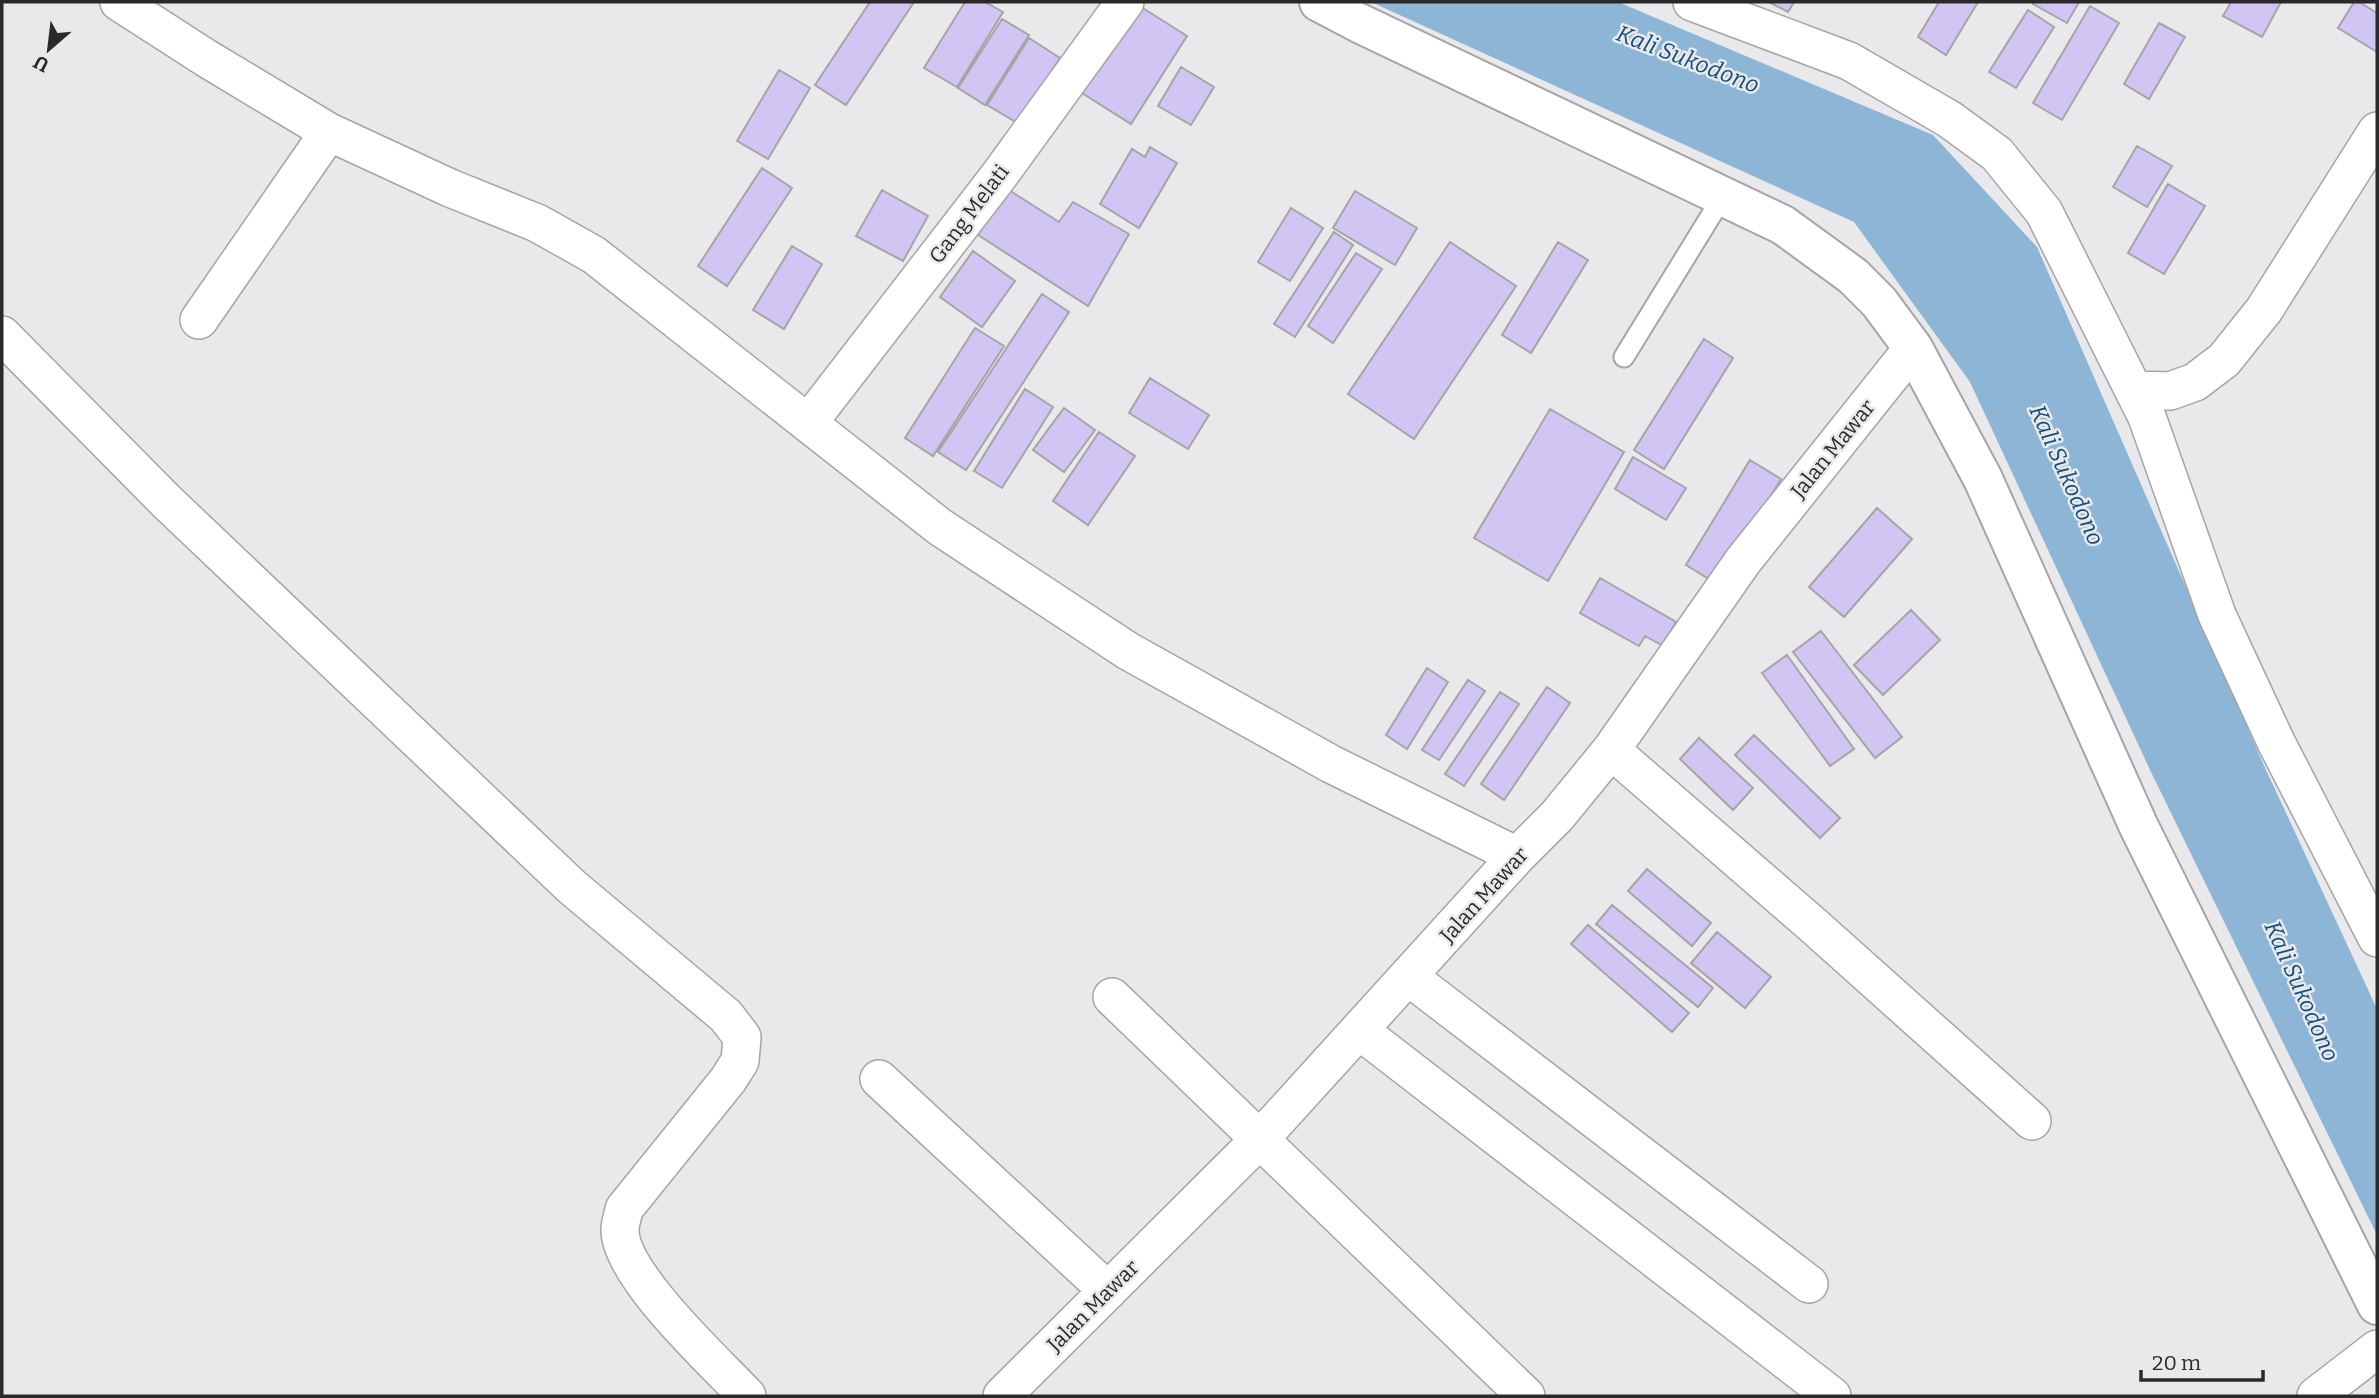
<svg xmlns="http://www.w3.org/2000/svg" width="2379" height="1398" font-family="Bitter,serif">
<rect width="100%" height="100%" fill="#e9e8eb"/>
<path fill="#8db5d5" d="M1371,2H1618L1933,135L2037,247L2266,770L2377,1009V1235L2151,772L1970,382L1854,222Z"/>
<path fill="#d1c6f3" stroke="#a5a4a7" stroke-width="2" d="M870,2H914L846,105L815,85Z
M965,2H985L1003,12L957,87L924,68Z
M1769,2H1794L1788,12Z
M1939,2H1978L1946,55L1918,37Z
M2034,2H2079L2067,23L2033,4Z
M2231,2H2281L2262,37L2223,16Z
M2354,2H2359L2377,13V52L2338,28Z
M1138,5L1187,36L1131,124L1082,93Z
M2090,6L2119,23L2062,120L2033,103Z
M2028,10L2054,27L2016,88L1989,72Z
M1002,19L1029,35L985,105L958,88Z
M2159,23L2185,37L2149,99L2124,84Z
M1029,38L1060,58L1019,124L987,105Z
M1181,67L1214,87L1191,125L1158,106Z
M779,70L810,88L768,159L737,141Z
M2137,146L2172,166L2147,207L2113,187Z
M1150,147L1177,163L1139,228L1100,204L1132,149L1145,157Z
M762,168L792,188L727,286L698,266Z
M2168,184L2205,206L2164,274L2128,253Z
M1001,185L1059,222L1073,202L1129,234L1088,306L972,231Z
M882,190L928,216L903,261L856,236Z
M1355,191L1417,228L1395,265L1333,228Z
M1291,208L1323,228L1290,281L1258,262Z
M1334,232L1353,245L1295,337L1274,324Z
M1450,242L1516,286L1414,439L1348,394Z
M1558,242L1588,260L1531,353L1502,335Z
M792,246L822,264L784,329L753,310Z
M973,251L1015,281L982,327L940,297Z
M1356,253L1382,269L1333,343L1308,326Z
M1042,294L1069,312L966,470L938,452Z
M975,328L1004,346L933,456L905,438Z
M1704,339L1733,358L1664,469L1634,450Z
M1150,378L1209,415L1188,449L1129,413Z
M1025,389L1053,407L1002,488L974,471Z
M1064,408L1095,430L1064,472L1033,450Z
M1550,409L1624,452L1548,581L1474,538Z
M1099,432L1135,456L1088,525L1053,501Z
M1633,457L1686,488L1666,520L1615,489Z
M1750,460L1781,479L1717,584L1686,565Z
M1877,508L1912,539L1844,617L1809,587Z
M1600,578L1676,622L1663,646L1645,636L1639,646L1580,613Z
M1911,610L1940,640L1883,695L1854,665Z
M1821,631L1902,737L1875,758L1793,652Z
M1787,655L1854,749L1830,766L1762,673Z
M1427,668L1448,682L1407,749L1386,735Z
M1468,680L1485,691L1439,760L1422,750Z
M1547,687L1570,703L1504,800L1481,784Z
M1500,692L1519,704L1464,786L1445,774Z
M1754,735L1840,818L1820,838L1735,755Z
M1699,738L1753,788L1733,810L1680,759Z
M1647,869L1711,923L1692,946L1628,891Z
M1612,905L1713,988L1698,1007L1596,924Z
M1588,925L1689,1013L1672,1032L1571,944Z
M1717,932L1771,977L1745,1008L1691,963Z"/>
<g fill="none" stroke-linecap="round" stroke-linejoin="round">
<g stroke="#a5a4a7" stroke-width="23">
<path id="service" d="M1624,357L1723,196"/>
</g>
<g stroke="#a5a4a7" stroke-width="40">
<path id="minor" d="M119,2L206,58L329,132L450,188L537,223L594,255L940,527L1128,651L1331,764L1517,856
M1692,2L1849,61L1949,119L1997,154L2044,212L2147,417L2217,615L2276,742L2377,938
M199,320L329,132
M2,335L166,501L572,887L726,1016L742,1037L740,1061L728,1080L624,1209C623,1216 620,1223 620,1230C620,1275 715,1362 747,1396
M2134,390L2170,391L2195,382L2224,360L2264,310L2377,131
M809,422L998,177L1125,2
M1611,750L1814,926L2032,1121
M1409,977L1809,1284
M1112,997L1526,1396
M1360,1031L1832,1396
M879,1079L1108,1291
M1002,1396L1259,1140L1517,856L1557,816L1611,750L1743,561L1913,348
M2316,1396L2377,1349"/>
</g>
<g stroke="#a5a4a7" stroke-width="42">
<path id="secondary" d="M1319,2L1359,23L1783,225L1853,276L1879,302L1913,348L1983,479L2139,827L2377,1305"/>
</g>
<use href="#service" stroke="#fff" stroke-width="19"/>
<use href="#minor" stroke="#fff" stroke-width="37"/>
<use href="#secondary" stroke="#fff" stroke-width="38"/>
</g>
<g text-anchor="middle" stroke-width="5" stroke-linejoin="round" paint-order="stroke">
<g font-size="21" fill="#2a2a2b" stroke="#e9e8eb">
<text transform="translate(969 214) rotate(-53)" y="7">Gang Melati</text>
<text transform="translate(1833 449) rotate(-51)" y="7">Jalan Mawar</text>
<text transform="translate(1484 895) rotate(-48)" y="7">Jalan Mawar</text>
<text transform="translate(1093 1306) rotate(-45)" y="7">Jalan Mawar</text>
</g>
<g font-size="23" font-style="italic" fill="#10517b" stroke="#e9e8eb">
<text transform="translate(1688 59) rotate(21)" y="8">Kali Sukodono</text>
<text transform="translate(2067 475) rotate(66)" y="8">Kali Sukodono</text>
<text transform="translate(2302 991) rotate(66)" y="8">Kali Sukodono</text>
</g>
</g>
<rect width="2379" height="1398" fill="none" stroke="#2a2a2b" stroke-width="7"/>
<g transform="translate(49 49) rotate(208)" stroke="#e9e8eb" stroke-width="5" paint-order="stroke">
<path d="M0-5L12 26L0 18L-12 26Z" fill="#2a2a2b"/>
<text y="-10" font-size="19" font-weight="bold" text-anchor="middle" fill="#2a2a2b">U</text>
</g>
<path d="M2141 1370v10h122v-10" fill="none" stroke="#2a2a2b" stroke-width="3.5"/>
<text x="2152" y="1370" font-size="21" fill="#2a2a2b" stroke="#e9e8eb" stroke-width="5" paint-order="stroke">20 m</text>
</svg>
